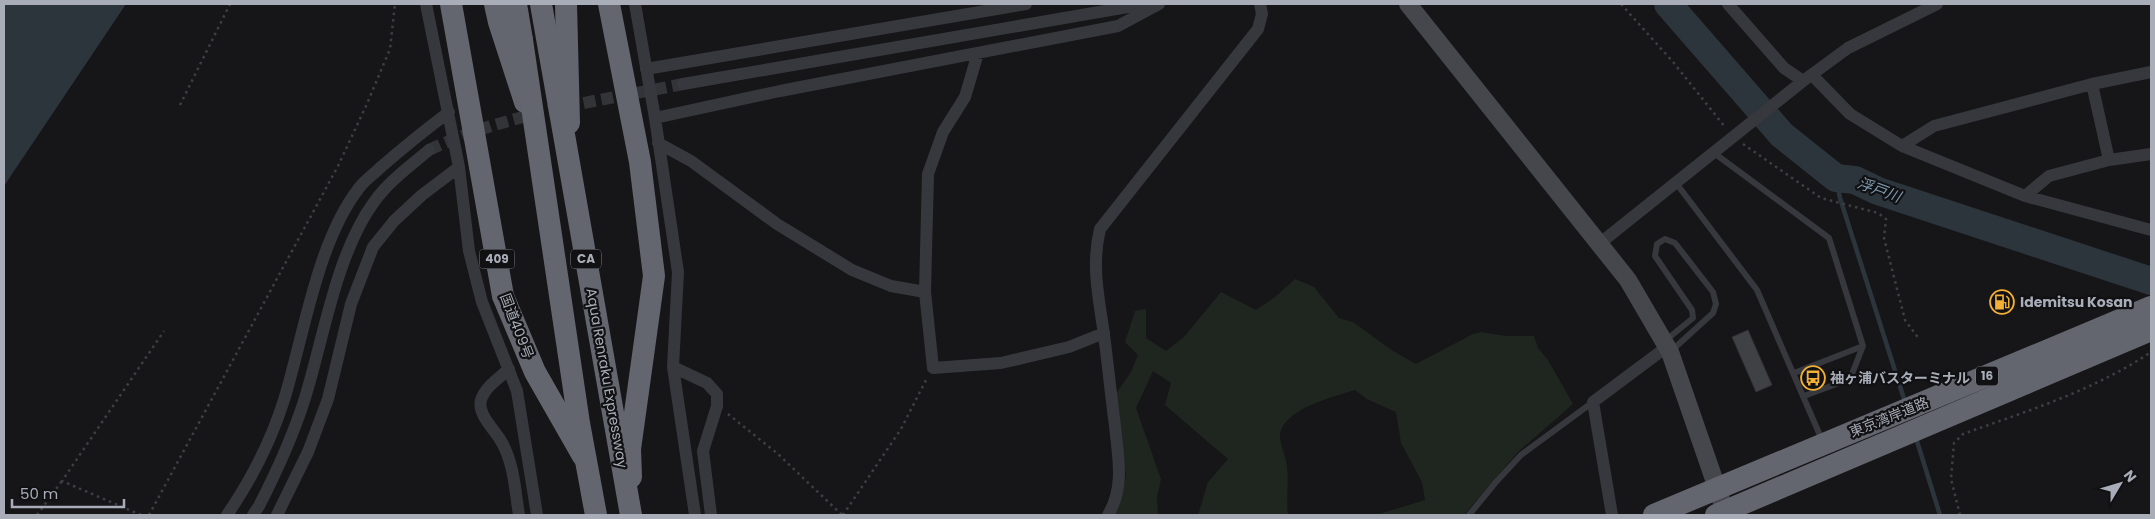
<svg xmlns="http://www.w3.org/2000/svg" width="2155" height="519" font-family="Poppins,'Noto Sans JP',sans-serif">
<rect width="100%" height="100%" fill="#161618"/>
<path fill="#1e261f" d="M1295,279L1314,287L1339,318L1353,322L1393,351L1416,364L1473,334L1481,332L1506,336H1534L1538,348L1548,360L1573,404L1518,452L1464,515H1376L1425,500L1422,482L1401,443L1396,412L1367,399L1355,390C1333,397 1285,408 1280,434C1279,444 1287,458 1287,468C1289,484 1286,500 1288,515H1198L1208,482L1228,459L1165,405L1171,383L1153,371L1136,408L1161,479L1157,498L1158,515H1115L1126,476L1117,408V392L1131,372L1138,355L1125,342L1135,311L1146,309V338L1166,351L1184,337L1221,292L1256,310L1275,297Z"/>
<path fill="#2c353c" d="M4,4H126L4,186Z"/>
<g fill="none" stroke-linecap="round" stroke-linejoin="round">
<path stroke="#2c353c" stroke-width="4.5" d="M1836,178L1840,198L1905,402
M1916,438L1940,515"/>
<path stroke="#2c353c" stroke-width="28" d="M1668,4L1782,135L1836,178L1855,180L1878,191L2151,281"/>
</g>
<path fill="#404145" stroke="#303034" d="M1748,330L1772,385L1756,392L1732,337Z"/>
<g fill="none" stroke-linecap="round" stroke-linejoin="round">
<path stroke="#333438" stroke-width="12" stroke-dasharray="12 6" stroke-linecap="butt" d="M429,150C508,113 598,101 683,84"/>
<path stroke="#3d3f44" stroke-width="2.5" stroke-dasharray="2.5 4" stroke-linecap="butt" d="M1621,4L1673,62L1725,127
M180,105L230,4
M1743,144L1821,198L1878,213L1886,219L1884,238L1905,320L1919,339
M728,414L778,454L842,515
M37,515L62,481
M141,515L62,481L164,331
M149,515L338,166L366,106L390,49L395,4
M843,515L901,429L926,380
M1960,515L1951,479L1954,443L1963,434C2027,411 2093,391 2151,352"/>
<path stroke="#37383d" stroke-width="6" d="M1714,153L1829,238L1863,346L1850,379L1804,396
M1676,183L1757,290L1822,440
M1666,340L1693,318L1692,310L1655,256L1657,244L1665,239L1675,243L1713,292L1716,304L1713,313L1670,352
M1794,373L1863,346
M1469,515L1496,482L1521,455L1593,402"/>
<path stroke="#37383d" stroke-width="12" d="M426,4L459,167L469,251L482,302L517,391L537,515
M635,4L655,118L678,272L673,367L695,515
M1728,4L1784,68L1803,81
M978,53L965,97L943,132L928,174L925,292L933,368L1001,363L1069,347L1104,333
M646,69L1026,4
M1812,75L1850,114L1902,146L2025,196L2151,230
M683,84L1145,4
M2092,84L2109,160
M655,118L780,91L1118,26L1159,4
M658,143L691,161L777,224L852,270L891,286L925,292
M1902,146L1934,126L2092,84L2151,72
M2025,196L2049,176L2109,160L2151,154
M1599,244L1803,81L1848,48L1937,4
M673,367L707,383L717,394V406L703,451L711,515
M509,369C499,378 485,387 481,400C477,414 494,429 501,441C514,463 515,490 519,515
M227,515C251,480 271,441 284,400C304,335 317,242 359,188C365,180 374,174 381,167C403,148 425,130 449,112
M253,515L259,506C277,471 293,436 305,398C324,337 336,254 374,202C388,182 410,166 429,150
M277,515L308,452L328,399L351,304L373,247L394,221L422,195L459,167
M1108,515C1125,487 1118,457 1115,426C1111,396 1108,365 1104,335C1099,298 1091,266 1100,229L1258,29L1262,14L1260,4
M1612,515L1593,402L1668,346"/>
<path stroke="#45474d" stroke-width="18" d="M1408,4L1628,280L1670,352L1725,511"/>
<path stroke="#63666e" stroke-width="22" d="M451,4L503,296L535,372L583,456
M495,4L499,22L525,102
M516,4L522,40
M566,4L569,123
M609,4L640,162L654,276L630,449L631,477
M1654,515L2151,307
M1716,515L2151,330"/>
<path stroke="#63666e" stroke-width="22" d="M541,4L631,515
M522,40L579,423L596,515"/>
</g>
<defs>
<g id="fuel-ring" transform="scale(1.25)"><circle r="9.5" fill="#111113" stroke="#f2b134" stroke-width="1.5"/><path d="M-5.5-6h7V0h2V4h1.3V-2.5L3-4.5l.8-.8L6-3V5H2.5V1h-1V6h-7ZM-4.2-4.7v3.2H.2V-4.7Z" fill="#f2b134"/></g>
<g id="bus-ring" transform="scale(1.25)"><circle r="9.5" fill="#111113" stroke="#f2b134" stroke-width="1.5"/><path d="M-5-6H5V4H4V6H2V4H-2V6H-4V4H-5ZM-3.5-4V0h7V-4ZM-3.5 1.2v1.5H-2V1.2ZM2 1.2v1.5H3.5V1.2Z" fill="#f2b134"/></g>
</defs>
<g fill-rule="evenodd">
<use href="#fuel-ring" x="2002" y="302"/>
<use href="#bus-ring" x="1813" y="378"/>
</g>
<g text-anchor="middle" stroke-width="4.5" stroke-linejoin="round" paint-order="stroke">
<g fill="#111113" stroke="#7b7e86" stroke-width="1">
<rect x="479.5" y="249.5" width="35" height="19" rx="4"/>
<rect x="571" y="249.5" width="30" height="19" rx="4"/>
<rect x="1976" y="366.5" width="22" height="19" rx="4"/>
</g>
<g font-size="12" font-weight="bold" fill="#a8adb8">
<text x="497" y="263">409</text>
<text x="586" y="263">CA</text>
<text x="1987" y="380">16</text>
</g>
<g font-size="14" font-weight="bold" fill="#a8adb8" stroke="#111113" text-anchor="start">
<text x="2020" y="307">Idemitsu Kosan</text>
<text x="1830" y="383">袖ヶ浦バスターミナル</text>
</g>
<g font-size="14" fill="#a8adb8" stroke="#111113">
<text transform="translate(517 326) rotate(69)" y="5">国道409号</text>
<text transform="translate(607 378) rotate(80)" y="5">Aqua Renraku Expressway</text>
<text transform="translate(1889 417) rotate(-22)" y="5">東京湾岸道路</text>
</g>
<g font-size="15" font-style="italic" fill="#7f9bb3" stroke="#111113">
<text transform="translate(1879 190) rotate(20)" y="5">浮戸川</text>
</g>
</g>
<rect width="2155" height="519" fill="none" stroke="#a8adb8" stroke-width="10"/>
<g transform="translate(2120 484) rotate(52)" stroke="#111113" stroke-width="4" paint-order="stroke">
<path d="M0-4L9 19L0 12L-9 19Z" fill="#a8adb8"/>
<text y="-8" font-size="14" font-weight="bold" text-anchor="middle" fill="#a8adb8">N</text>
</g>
<path d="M12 499v8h112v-8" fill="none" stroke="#a8adb8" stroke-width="2.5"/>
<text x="20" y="499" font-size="15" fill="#a8adb8" stroke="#111113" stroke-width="4" paint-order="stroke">50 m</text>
</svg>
